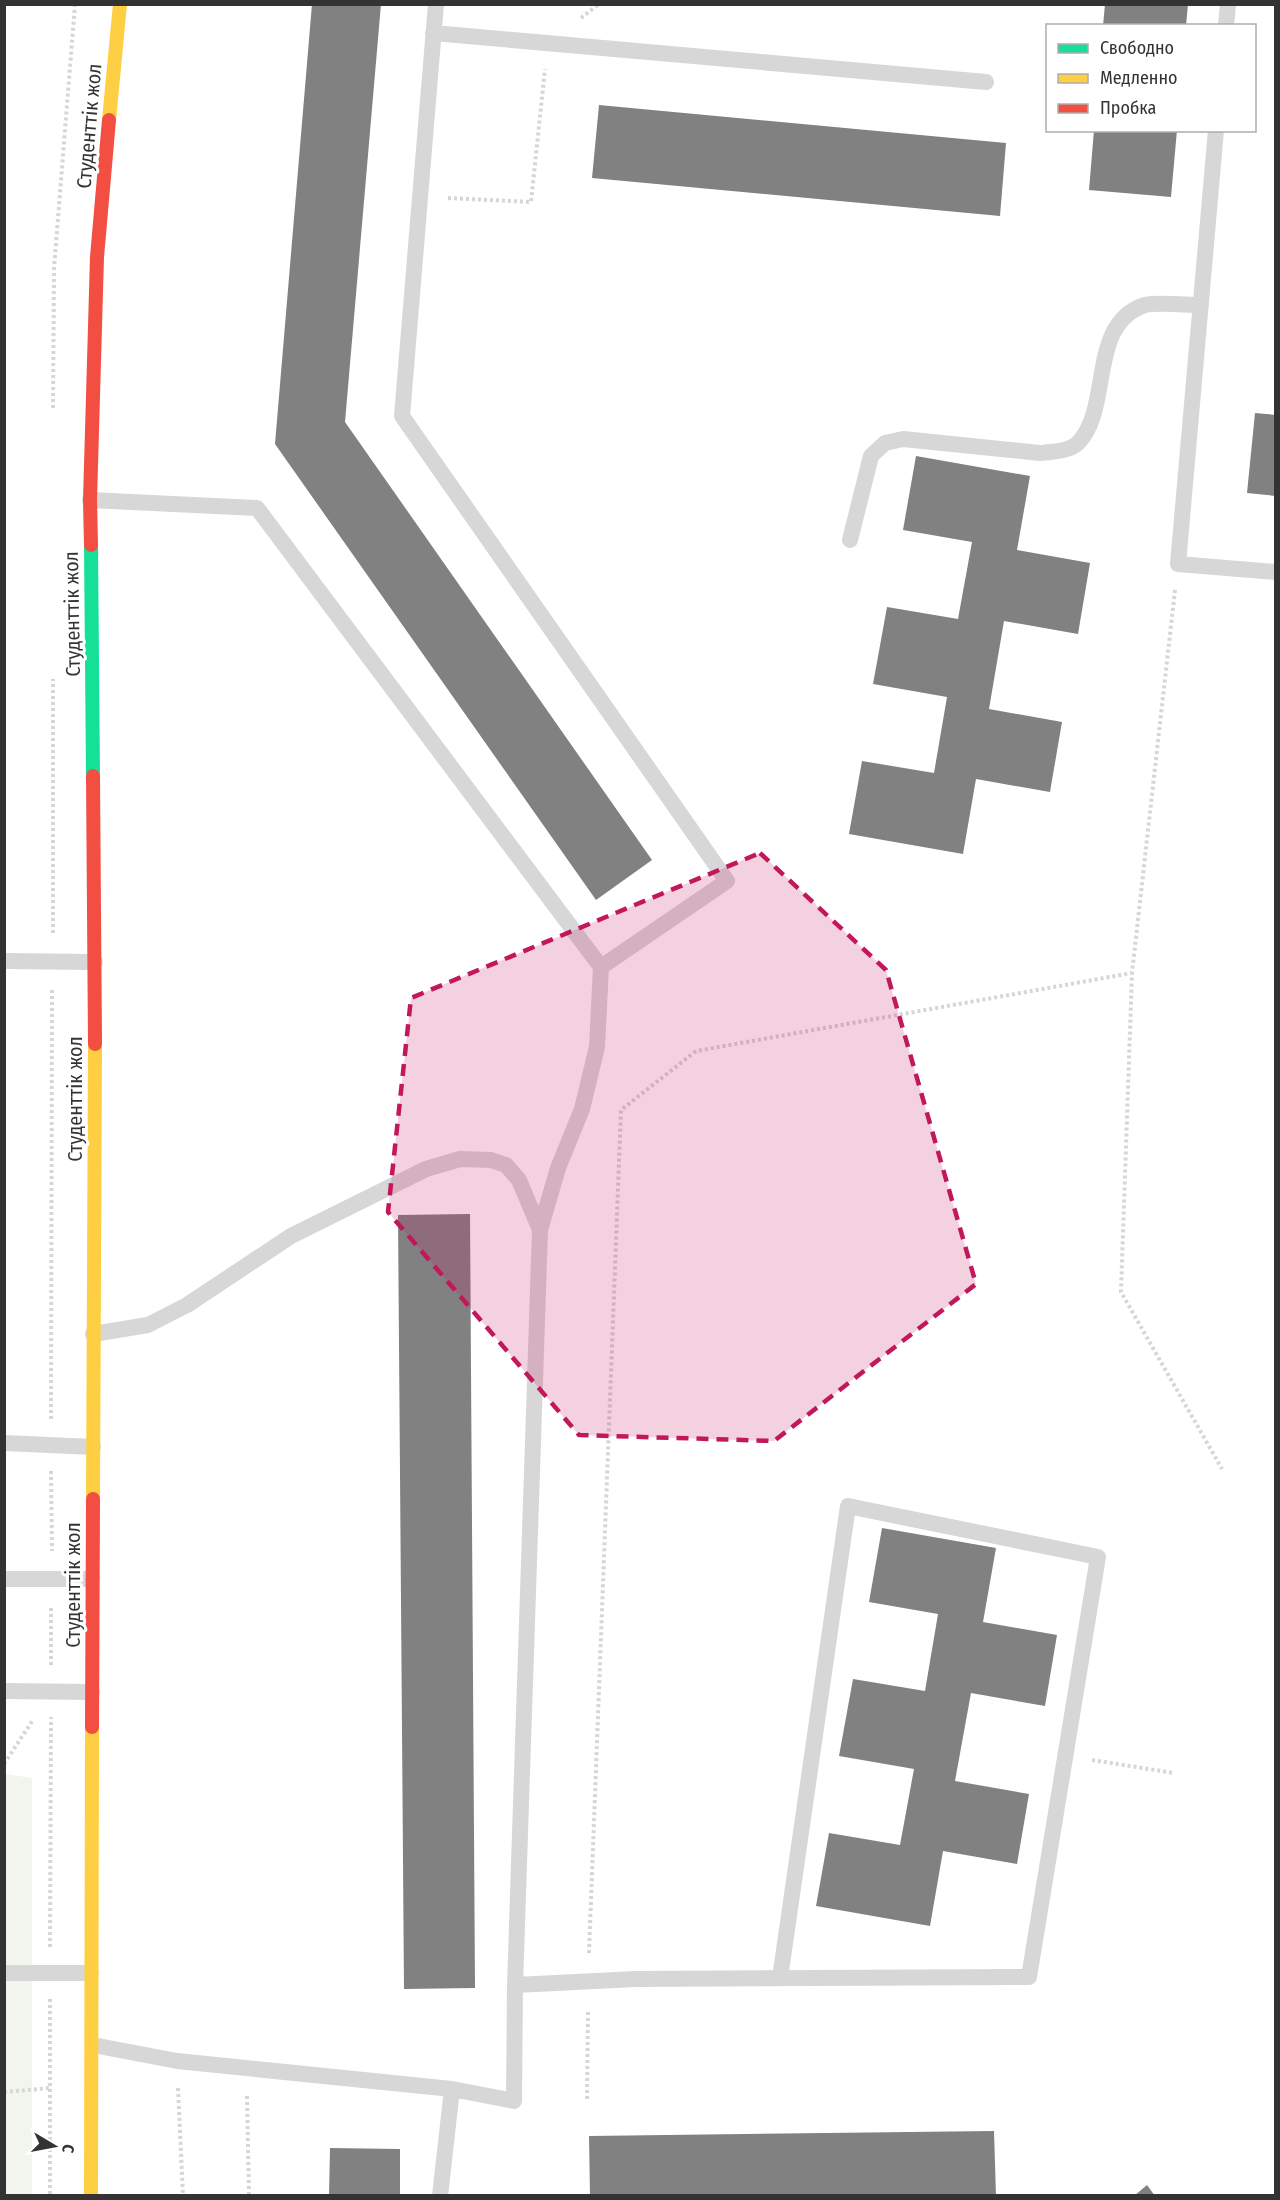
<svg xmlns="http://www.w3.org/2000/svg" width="1280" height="2200" font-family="'Fira Sans Condensed',sans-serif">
<rect width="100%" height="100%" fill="#fff"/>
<path fill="#f1f5ed" d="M5,1774L32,1778V2195L5,2196Z"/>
<path fill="#818181" d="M312,4H381L345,422L652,860L596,900L275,444Z
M1105,4H1188L1186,26H1103Z
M599,105L1006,143L1000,216L592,178Z
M1094,130H1177L1171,197L1089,190Z
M1255,413L1276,415V496L1247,493Z
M916,456L1030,476L1017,550L1090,563L1078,634L1004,621L989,709L1062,722L1050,792L976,779L963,854L849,834L862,761L934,773L947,697L873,684L887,607L958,619L972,542L903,530Z
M470,1214L475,1988L404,1989L398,1215Z
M882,1528L996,1548L983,1622L1057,1635L1045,1706L971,1693L955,1781L1029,1794L1017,1864L943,1851L930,1926L816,1906L829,1833L900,1845L914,1769L839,1756L853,1679L925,1691L938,1614L869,1602Z
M994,2131L996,2196H590L589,2136Z
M330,2148L400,2149V2196H329Z
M1147,2185L1155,2196H1134Z"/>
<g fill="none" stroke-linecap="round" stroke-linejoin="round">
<path stroke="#d6d6d6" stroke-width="4" stroke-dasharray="3 3" stroke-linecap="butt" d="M581,18L599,4
M448,198L531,202L545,69
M53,408L54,269L75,4
M1175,590L1132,973L1121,1292L1222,1469
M53,933V679
M51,1419L52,988
M51,1471L52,1551
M51,1665V1606
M1092,1760L1174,1773
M4,1764L33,1720
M50,1947L51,1717
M589,1953L621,1110L696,1051L1132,973
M50,1999V2196
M178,2088L183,2196
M4,2092L50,2088
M247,2096L249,2196
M587,2099L588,2009"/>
<path stroke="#d7d7d7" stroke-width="16" d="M1226,26L1228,4
M433,33L986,82
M1216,130L1178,564L1276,572
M90,500L257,508L601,967L727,881L402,416L436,4
M850,540L871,456L885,443L903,439L1040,453C1053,452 1071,451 1079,442C1112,406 1088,323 1145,305C1157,302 1187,305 1201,305
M4,961L95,962
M93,1334L148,1325L187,1305L291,1236L426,1169L460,1159L491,1160L506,1165L519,1180L540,1230
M4,1443L93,1447
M4,1579H92
M4,1691L92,1692
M4,1973H91
M515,1985L636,1979L1029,1977L1098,1557L848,1506L780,1978
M93,2045L177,2061L452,2089L514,2101L515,1985L540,1230L558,1168L582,1109L597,1047L601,967
M440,2196L452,2089"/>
<path stroke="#16e098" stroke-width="14" d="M91,545L93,776"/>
<path stroke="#ffcf43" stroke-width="14" d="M109,120L120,4
M93,1499L95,1044
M91,2196L92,1727"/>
<path stroke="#f24e42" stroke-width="14" d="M91,545L90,500L97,257L109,120
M93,776L95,1044
M92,1727L93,1499"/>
</g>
<path fill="#c2185b" fill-opacity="0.2" stroke="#c2185b" stroke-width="4.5" stroke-dasharray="12 8" stroke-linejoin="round" d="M760,853L886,970L976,1284L774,1441L579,1435L388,1212L411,998Z"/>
<g text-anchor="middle" stroke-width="6" stroke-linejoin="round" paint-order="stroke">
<g font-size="20" fill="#333" stroke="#fff">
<text transform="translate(89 126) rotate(-85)" y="7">Студенттік жол</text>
<text transform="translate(72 614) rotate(-91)" y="7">Студенттік жол</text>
<text transform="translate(75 1099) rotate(-90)" y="7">Студенттік жол</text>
<text transform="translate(73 1585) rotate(-90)" y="7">Студенттік жол</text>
</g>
</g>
<rect width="1280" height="2200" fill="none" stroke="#333333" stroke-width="12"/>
<rect x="1046" y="24" width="210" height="108" fill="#ffffff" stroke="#adadad" stroke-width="1.5"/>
<rect x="1058" y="44" width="30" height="9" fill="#16e098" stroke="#adadad" stroke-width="1.5"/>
<text x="1100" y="54" font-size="18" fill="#333333">Свободно</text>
<rect x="1058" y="74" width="30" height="9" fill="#ffcf43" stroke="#adadad" stroke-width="1.5"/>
<text x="1100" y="84" font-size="18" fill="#333333">Медленно</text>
<rect x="1058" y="104" width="30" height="9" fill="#f24e42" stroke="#adadad" stroke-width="1.5"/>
<text x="1100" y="114" font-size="18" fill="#333333">Пробка</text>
<g transform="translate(54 2146) rotate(100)" stroke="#ffffff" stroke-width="4.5" paint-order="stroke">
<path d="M0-4.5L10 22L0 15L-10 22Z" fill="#333333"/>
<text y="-9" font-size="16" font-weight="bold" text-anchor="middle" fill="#333333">С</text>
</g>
</svg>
